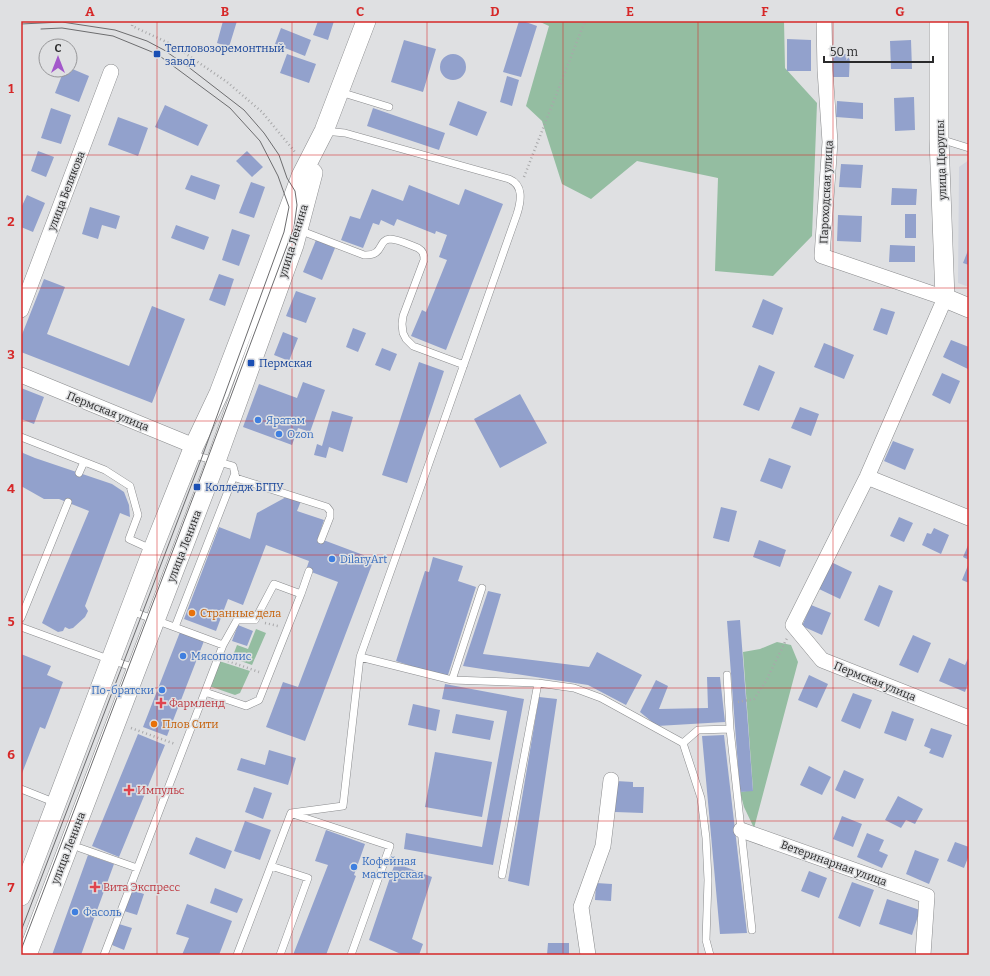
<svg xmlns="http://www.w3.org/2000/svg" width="990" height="976" font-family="Bitter,serif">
<rect width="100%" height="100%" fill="#dfe0e2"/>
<path fill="#d1d4de" d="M969,160V287L958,283L959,167Z"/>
<path fill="#94bda1" d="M538,21H784L785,68L817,103L812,236L773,276L715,271L718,178L637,161L591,199L562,184L542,121L526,106L549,26Z
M256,629L266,633L252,665L232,658L237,645L248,649Z
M777,642L791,645L798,662L754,828L744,807L740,792L753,790L743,652L760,649Z
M219,661L250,671L240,693L235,695L209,686Z"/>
<path fill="#92a1cc" d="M223,21H237L229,47L217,43Z
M318,21H334L328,40L313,35Z
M519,21H523L537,26L521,77L503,72Z
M281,28L311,40L305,56L275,44Z
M787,39L811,40V71H787Z
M404,40L436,49L423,92L391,82Z
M911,40L912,69H891L890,41Z
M440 67a13 13 0 1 1 26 0a13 13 0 1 1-26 0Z
M287,54L316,64L309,83L280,73Z
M832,54H850L849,77H832Z
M70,68L89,76L79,102L55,93L64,70H70Z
M507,76L519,80L512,106L500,102Z
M914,97L915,130L895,131L894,98Z
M458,101L487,112L477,136L449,125Z
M837,101L863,103V119L836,117Z
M165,105L208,125L198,146L155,127Z
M51,108L71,115L61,144L41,138Z
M373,108L445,133L439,150L367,126Z
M118,117L148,128L138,156L108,145Z
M38,151L54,157L46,177L31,171Z
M247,151L263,167L252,177L236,161Z
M841,164L863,165L861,188L839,187Z
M191,175L220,185L215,200L185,189Z
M251,182L265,187L254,218L239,213Z
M409,185L459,205L465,189L503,204L446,350L411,336L422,310L426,312L447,260L439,257L447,235L436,231L435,234L397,219L394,226L381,220L379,225L373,223L363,248L341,240L350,216L360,219L372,189L403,201Z
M892,188L917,189L916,205H891Z
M27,195L45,203L33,232L21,227V208Z
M90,207L120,216L116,229L102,225L98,239L82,234Z
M905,214H916V238H905Z
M838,215L862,216L861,242L837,241Z
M176,225L209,237L204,250L171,238Z
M232,229L250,235L239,266L222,260Z
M316,240L335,248L322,280L303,272Z
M890,245L915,246V262H889Z
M969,248V265L963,263Z
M219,274L234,279L225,306L209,300Z
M44,279L65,287L47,334L129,366L152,306L185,319L152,403L21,352V337Z
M296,291L316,298L306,323L286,316Z
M763,299L783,308L773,335L752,327Z
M881,308L895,312L887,335L873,330Z
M353,328L366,333L358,352L346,347Z
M283,332L298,338L289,361L274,355Z
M951,340L969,347V366L968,369L943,357Z
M824,343L854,355L844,379L814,367Z
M382,348L397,354L390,371L375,365Z
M419,362L444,371L407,483L382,475Z
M759,365L775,372L759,411L743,405Z
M942,373L960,381L950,404L932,395Z
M303,382L325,390L310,432L298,428L292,445L243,427L259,384L297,398Z
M21,388L44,397L34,424L21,419Z
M520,394L547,443L500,468L474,419Z
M800,407L819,414L811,436L791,428Z
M332,411L353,417L343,452L329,447L326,458L314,455L317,444L322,446Z
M893,441L914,449L905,470L884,461Z
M21,450H22L23,453L35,458L112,484L124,492L129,505L130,517L120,513L85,606L88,611L85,617L73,628L69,629L65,627L63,631L58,632L42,623L89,511L59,499H44L21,486Z
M769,458L791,466L782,489L760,481Z
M288,496L301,501L297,511L324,520L318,538L374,559L305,741L266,727L283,682L298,687L338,582L306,570L309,561L266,545L243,605L228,599L216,631L184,619L219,527L250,539L257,513Z
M721,507L737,511L729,542L713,538Z
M899,517L913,523L904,542L890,536Z
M934,528L949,535L941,554L922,545L927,533L931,534Z
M759,540L786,550L780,567L753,557Z
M969,543V560L963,557Z
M433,557L463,566L458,581L476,587L447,678L396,661L425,571L429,572Z
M831,562L852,572L840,599L819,589Z
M969,563V583L962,580Z
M879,585L893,591L879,627L864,620Z
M488,591L501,594L483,654L589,667L597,652L642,675L626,705L588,685L463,666Z
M811,605L831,613L822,635L802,626Z
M740,620L753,791L740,792L727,621Z
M238,625L253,631L247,646L232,641Z
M180,632L204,641L167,736L143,727Z
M913,635L931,643L918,673L899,665Z
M21,654L51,666L47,675L63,682L45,729L40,727L21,776Z
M969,656V684H968L965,692L939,681L949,658L965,665Z
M809,675L828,684L817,708L798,700Z
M707,677H720L725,722L657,726L640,712L656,680L668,686L659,709L708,708Z
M445,684L524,699L493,865L404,849L406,833L482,847L507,711L442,699Z
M853,693L872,700L860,729L841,721Z
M539,697L557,699L529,886L508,881Z
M413,704L440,710L436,731L408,725Z
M892,711L914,719L906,741L884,733Z
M456,714L494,721L490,740L452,733Z
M931,728L952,735L943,758L929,753L931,749L924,746Z
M138,734L165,745L119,857L92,846Z
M724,735L747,933L720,934L702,736Z
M269,750L296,758L288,785L237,770L241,758L265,765Z
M435,752L492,762L482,817L425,807Z
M809,766L831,777L822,795L800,785Z
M844,770L864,779L855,799L835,790Z
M616,781L633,782V787H644L643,813L615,812Z
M254,787L272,793L263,819L245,812Z
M898,796L923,809L915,824L906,820L901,828L885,820Z
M842,816L862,824L853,847L833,839Z
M245,821L271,830L260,860L234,851Z
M326,830L365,844L354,875L356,876L326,955H293L328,865L315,861Z
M867,833L884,840L879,851L888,855L882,868L857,857Z
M196,837L232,851L225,869L189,854Z
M955,842L969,847V855L964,868L947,861Z
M915,850L939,859L929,884L906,874Z
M88,855L114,864L96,913L81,955H52Z
M395,863L432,877L412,939L423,944L419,955H403L369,940Z
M809,871L827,878L819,898L801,891Z
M852,882L874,890L860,927L838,918Z
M596,883L612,884L611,901L595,900Z
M215,888L243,899L237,913L210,903Z
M132,890L144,894L137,915L124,911Z
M887,899L920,910L912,935L879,924Z
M187,904L232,921L219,955H182L189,938L176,934Z
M119,924L132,928L124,950L112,945Z
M548,943H569V955H547Z"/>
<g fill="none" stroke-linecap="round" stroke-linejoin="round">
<g stroke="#8a8b8d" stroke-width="8">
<path id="service" d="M340,92L389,107
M940,139L969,148
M299,230L364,255C385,256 377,240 390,239C398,239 410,245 418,248C423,251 424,254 424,260L403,316L402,324L403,333L406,339L413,346L464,365
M21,437L105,470L130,486L138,515L129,539L151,549
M191,454L233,466L236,478L327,507L330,511V517L321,540
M79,473L84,462
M482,588L452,680L538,683L574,688L601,698L683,743L701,798L706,838L708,880L706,940L710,955
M301,594L309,571
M21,618L68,502
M21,627L111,660L135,668
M175,627L235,473
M360,657L452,680
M727,675L730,729L752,930
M205,692L246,706L259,700L301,594L274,584L255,620H237L223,645
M683,743L698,730L730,729
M21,789L56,803
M293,814L390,846L351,955
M80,848L137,868
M271,866L308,878L280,955
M502,875L538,683
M104,955L223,645L131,611
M237,955L291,813L343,806L360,657L415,503L517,214C521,201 524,185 509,179L345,133L324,131"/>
</g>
<g stroke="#8a8b8d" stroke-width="16">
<path id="minor" d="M824,21L825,70L830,142L822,256L945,298L867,477L793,625L822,660L969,718
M21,310L111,72
M21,375L194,446
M867,477L969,518
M741,830L927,896L923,955
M588,955L581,907L603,846L611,780"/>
</g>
<g stroke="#8a8b8d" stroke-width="20">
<path id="tertiary" d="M939,21V139L945,298L969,308
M21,896L153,549L194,446L219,393L275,246L301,176L324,131L366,21
M27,955L216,461L294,245L313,173"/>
</g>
<path stroke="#a8a8aa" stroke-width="2.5" stroke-dasharray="1 3" stroke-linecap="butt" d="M133,21L132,26L173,45L227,82L262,112L295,152
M524,177L585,21
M265,623L278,626
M228,661L259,672
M738,702L754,699L766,681L787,638
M131,728L175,744"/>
<use href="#service" stroke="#fff" stroke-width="7"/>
<use href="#minor" stroke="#fff" stroke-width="15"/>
<use href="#tertiary" stroke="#fff" stroke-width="19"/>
<path stroke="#6d6d6f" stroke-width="1" d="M21,24L62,22L115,30L147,41L164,50L191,69L244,110L264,133L279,155L287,178L295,191L297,205L294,227L197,487L21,950
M21,931L202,457L284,232L289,207L278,176L260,141L230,108L157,54L113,36L62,28L41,29"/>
</g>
<path fill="none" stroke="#d62828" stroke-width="1" stroke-opacity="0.55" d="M157,21V955M292,21V955M427,21V955M563,21V955M698,21V955M833,21V955M21,155H969M21,288H969M21,421H969M21,555H969M21,688H969M21,821H969"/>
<g fill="#1a4fb4" stroke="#dfe0e2" stroke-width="1.5">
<rect x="153" y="50" width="8" height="8" rx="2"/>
<rect x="247" y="359" width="8" height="8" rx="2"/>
<rect x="193" y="483" width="8" height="8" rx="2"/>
</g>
<g fill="#3f7fe0" stroke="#dfe0e2" stroke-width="1.5">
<circle cx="258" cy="420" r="4"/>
<circle cx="279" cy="434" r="4"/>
<circle cx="332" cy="559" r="4"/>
<circle cx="183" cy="656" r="4"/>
<circle cx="162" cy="690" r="4"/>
<circle cx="354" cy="867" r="4"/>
<circle cx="75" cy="912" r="4"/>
</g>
<g fill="#e8710a" stroke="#dfe0e2" stroke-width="1.5">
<circle cx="192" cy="613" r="4"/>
<circle cx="154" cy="724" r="4"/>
</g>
<g fill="#e0444e" stroke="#dfe0e2" stroke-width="1.5">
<path d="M159 697h4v4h4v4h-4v4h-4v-4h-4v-4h4z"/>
<path d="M127 784h4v4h4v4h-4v4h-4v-4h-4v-4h4z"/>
<path d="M93 881h4v4h4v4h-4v4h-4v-4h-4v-4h4z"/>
</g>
<g text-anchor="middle" stroke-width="3" stroke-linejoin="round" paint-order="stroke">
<g font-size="11" fill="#164399" stroke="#dfe0e2" text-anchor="start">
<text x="165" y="52">Тепловозоремонтный<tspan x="165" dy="13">завод</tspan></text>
<text x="259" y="367">Пермская</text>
<text x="205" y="491">Колледж БГПУ</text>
</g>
<g font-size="11" fill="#2a2a2b" stroke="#dfe0e2">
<text transform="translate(941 160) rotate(-92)" y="4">улица Цюрупы</text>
<text transform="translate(66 191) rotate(-69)" y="4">улица Белякова</text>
<text transform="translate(826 192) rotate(-87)" y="4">Пароходская улица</text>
<text transform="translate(293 241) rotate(-73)" y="4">улица Ленина</text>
<text transform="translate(108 411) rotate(22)" y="4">Пермская улица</text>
<text transform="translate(184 546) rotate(-69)" y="4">улица Ленина</text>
<text transform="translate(875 681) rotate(22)" y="4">Пермская улица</text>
<text transform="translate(68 848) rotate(-69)" y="4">улица Ленина</text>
<text transform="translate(834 863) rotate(20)" y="4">Ветеринарная улица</text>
</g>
<g font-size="11" fill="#366cbe" stroke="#dfe0e2" text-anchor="start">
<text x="266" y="424">Яратам</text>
<text x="287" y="438">Ozon</text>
<text x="340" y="563">DilaryArt</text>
<text x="191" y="660">Мясополис</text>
<text x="154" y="694" text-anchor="end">По-братски</text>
<text x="362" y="865">Кофейная<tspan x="362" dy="13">мастерская</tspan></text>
<text x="83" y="916">Фасоль</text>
</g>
<g font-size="11" fill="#c56008" stroke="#dfe0e2" text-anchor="start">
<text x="200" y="617">Странные дела</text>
<text x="162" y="728">Плов Сити</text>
</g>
<g font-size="11" fill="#be3a42" stroke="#dfe0e2" text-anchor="start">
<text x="169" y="707">Фармленд</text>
<text x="137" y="794">Импульс</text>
<text x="103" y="891">Вита Экспресс</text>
</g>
</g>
<rect width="990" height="976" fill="none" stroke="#dfe0e2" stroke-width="44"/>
<g transform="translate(58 58)"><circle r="19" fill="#dfe0e2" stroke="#979799"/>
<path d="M0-3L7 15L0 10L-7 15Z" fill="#a358cb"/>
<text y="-6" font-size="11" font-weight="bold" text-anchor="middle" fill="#2a2a2b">С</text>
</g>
<path d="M824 56v6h109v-6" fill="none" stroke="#2a2a2b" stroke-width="2"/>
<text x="830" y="56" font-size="12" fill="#2a2a2b" stroke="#dfe0e2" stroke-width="3" paint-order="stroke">50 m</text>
<rect x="22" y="22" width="946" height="932" fill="none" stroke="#d62828" stroke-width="1.5"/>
<g font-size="13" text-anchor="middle" font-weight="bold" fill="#d62828">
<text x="90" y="16">A</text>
<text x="225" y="16">B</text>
<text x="360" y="16">C</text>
<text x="495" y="16">D</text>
<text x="630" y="16">E</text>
<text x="765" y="16">F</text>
<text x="900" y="16">G</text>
<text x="11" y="93">1</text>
<text x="11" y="226">2</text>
<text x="11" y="359">3</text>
<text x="11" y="493">4</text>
<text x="11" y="626">5</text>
<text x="11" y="759">6</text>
<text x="11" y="892">7</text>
</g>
</svg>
